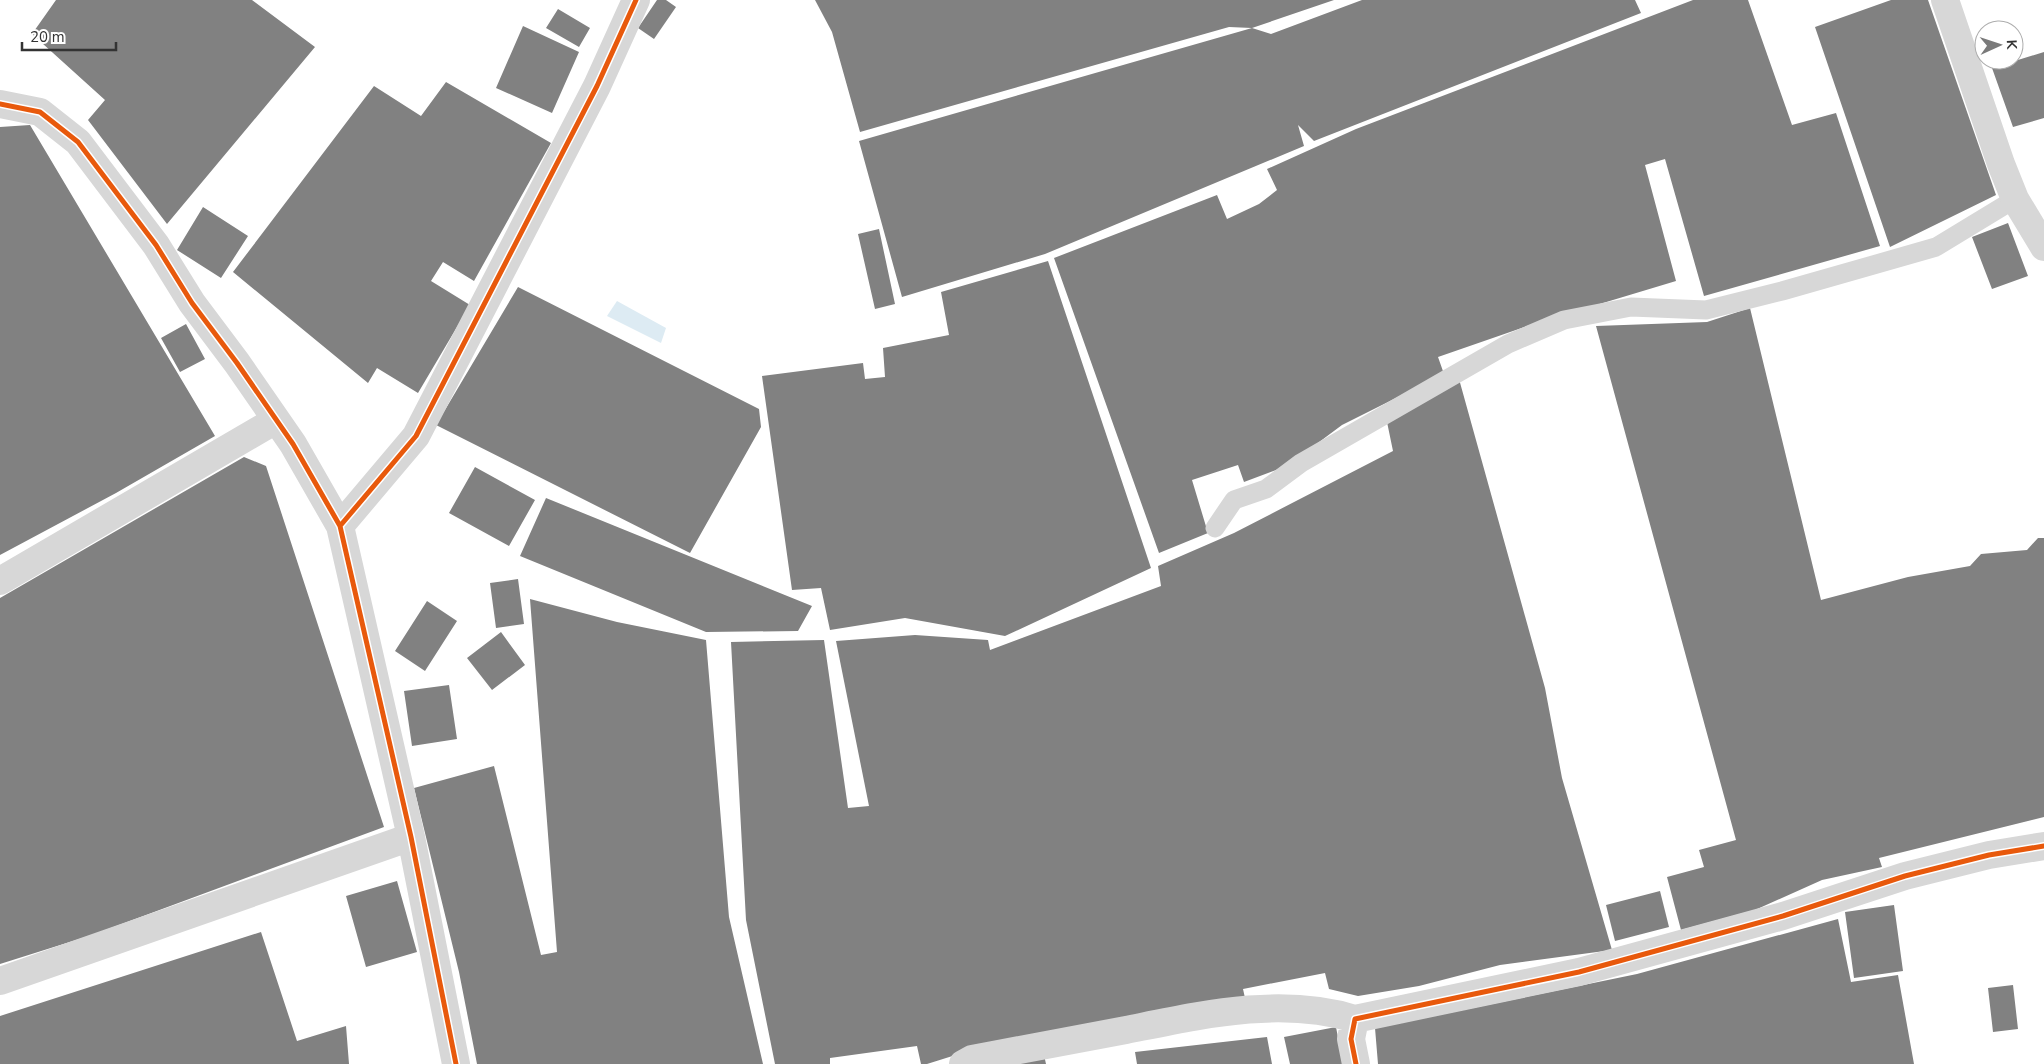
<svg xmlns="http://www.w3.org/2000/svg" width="2044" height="1064" font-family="'Nunito Sans',sans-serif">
<rect width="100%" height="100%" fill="#fff"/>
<path fill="#ddebf3" d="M617,301L666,328L661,343L607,316Z"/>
<path fill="#818181" d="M56,0H252L315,47L167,224L88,120L105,100L32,34Z
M657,0H666L676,7L654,39L638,28Z
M815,0H1334L1252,28L1229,27L860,132L832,32Z
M1362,0H1635L1641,13L1314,141L1298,125L1304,146L1045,254L902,297L859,141L1252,28L1271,34Z
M1693,0H1748L1792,125L1836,113L1880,246L1704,296L1665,159L1645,165L1676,281L1530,325L1438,357L1444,374L1342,425L1287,466L1244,482L1238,465L1192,480L1208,533L1159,553L1054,258L1217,195L1227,219L1259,204L1277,190L1267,169L1356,129Z
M1891,0H1928L1996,195L1890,247L1815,27Z
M558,9L590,28L579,47L546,28Z
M523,26L579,52L552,113L496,88Z
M2044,52V118L2013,127L1992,68Z
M446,82L551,143L474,281L443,262L431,281L470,305L418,393L377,368L368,383L233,272L374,86L421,116Z
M30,125L215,436L116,493L0,555V127Z
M203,207L248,236L221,278L177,250Z
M2008,223L2028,276L1992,289L1972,237Z
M879,229L895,304L875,309L858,234Z
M1048,261L1151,568L1005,636L905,618L830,630L821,588L792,590L762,376L863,363L865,379L885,377L883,348L949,335L941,292Z
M518,287L759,409L761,427L690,553L436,425Z
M1750,308L1821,600L1908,577L1970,566L1981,554L2027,550L2038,538H2044V817L1879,858L1882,867L1822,880L1755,910L1681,930L1667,877L1704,867L1699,850L1736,840L1596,326L1707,322Z
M186,324L205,359L180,372L161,338Z
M1459,379L1545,688L1562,778L1612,950L1500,965L1419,986L1358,996L1329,989L1325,973L1243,989L1245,998L997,1042L927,1064H921L917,1046L830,1058V1064H775L746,920L731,642L824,640L848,808L869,806L836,641L915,635L988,640L990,650L1161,586L1158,566L1234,533L1393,451L1387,422Z
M244,457L266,466L384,827L92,935L0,964V598Z
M475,467L535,500L509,546L449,513Z
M546,498L812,606L798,631L706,632L520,556Z
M518,579L524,624L496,628L490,583Z
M530,599L617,622L706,640L729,917L763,1064H477L459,972L414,788L494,766L541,955L557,952Z
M427,601L457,621L425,671L395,651Z
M501,632L525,665L492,690L467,658Z
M449,685L457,739L412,746L404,691Z
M397,881L417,952L366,967L346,896Z
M1660,891L1669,927L1615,941L1606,905Z
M1894,905L1903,971L1854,978L1845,912Z
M1838,919L1851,982L1898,975L1914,1064H1378L1375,1028L1637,974Z
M261,932L297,1041L346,1026L349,1064H0V1016Z
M2013,985L2018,1029L1993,1032L1988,988Z
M1336,1027L1343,1064H1290L1284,1037Z
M1267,1037L1272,1064H1137L1135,1052Z
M1044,1055L1046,1064H1002Z"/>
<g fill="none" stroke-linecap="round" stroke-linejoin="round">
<path stroke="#d7d7d7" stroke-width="19" d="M1215,528L1234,500L1266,489L1301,463L1508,344L1564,320L1631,307L1706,310L1782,291L1936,247L2015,199"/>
<path stroke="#d7d7d7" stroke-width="28" d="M1945,0L2001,164L2015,199L2044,247
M0,104L40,112L78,142L156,245L192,303L237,363L293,444L340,526
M0,581L276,420
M0,981L411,837
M456,1064L411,837L340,526L416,436L597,86L636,0
M963,1064L972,1059C1023,1049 1074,1040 1126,1030C1201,1015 1281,996 1355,1019
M1356,1064L1351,1039L1355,1019L1579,972L1783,916L1905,876L1989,855L2044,846"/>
<g stroke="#fff" stroke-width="8">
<path id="cycleway" d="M0,104L40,112L78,142L156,245L192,303L237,363L293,444L340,526
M456,1064L411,837L340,526L416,436L597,86L636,0
M1356,1064L1351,1039L1355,1019L1579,972L1783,916L1905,876L1989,855L2044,846"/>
</g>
<use href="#cycleway" stroke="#e8590c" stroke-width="5"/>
</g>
<g transform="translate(1999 45) rotate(87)"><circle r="24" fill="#ffffff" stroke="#adadad"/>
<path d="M0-4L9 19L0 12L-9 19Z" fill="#7a7a7a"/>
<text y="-8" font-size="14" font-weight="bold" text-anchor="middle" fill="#333333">K</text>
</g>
<path d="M22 42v8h94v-8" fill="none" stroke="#333333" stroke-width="2.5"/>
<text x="30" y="42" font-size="15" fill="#333333" stroke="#ffffff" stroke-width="4" paint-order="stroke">20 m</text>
</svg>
